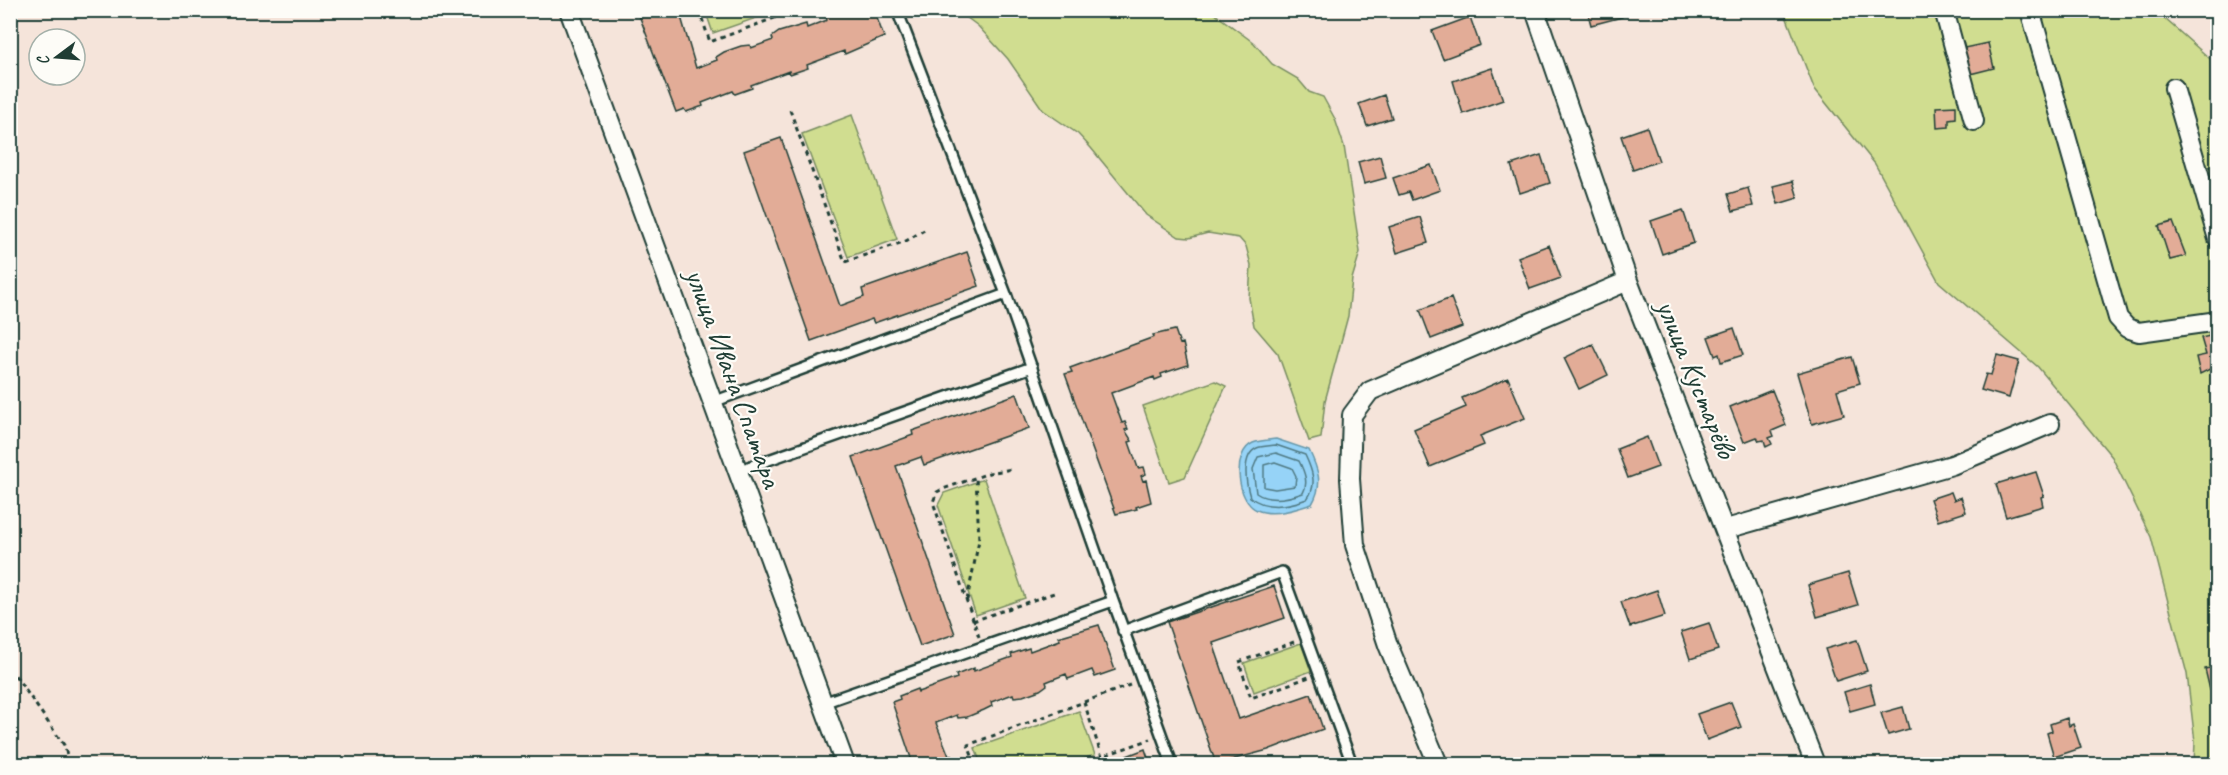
<svg xmlns="http://www.w3.org/2000/svg" width="2228" height="775" font-family="Caveat,sans-serif">
<rect width="100%" height="100%" fill="#f5e4da"/>
<filter id="ink" filterUnits="userSpaceOnUse"><feTurbulence type="fractalNoise" baseFrequency=".0167" numOctaves="2"/><feDisplacementMap in="SourceGraphic" scale="12" xChannelSelector="R" yChannelSelector="G"/><feConvolveMatrix kernelMatrix="1 2 1 2 8 2 1 2 1" color-interpolation-filters="sRGB"/></filter>
<g filter="url(#ink)">
<path fill="#d0dd90" stroke="#788d62" stroke-width="1.5" d="M705,10H776V11L713,33Z
M958,11H1211L1254,43L1272,64L1298,79L1309,92L1323,97L1335,119L1344,146L1360,252L1352,279L1348,316L1325,401L1321,438L1309,441L1278,354L1254,326L1249,298L1251,265L1246,246L1239,238L1208,233L1189,238L1179,237L1146,215L1091,148L1078,134L1043,110L1008,59L978,26Z
M1784,11H2156L2217,65V764H2194L2195,742L2187,674L2151,537L2112,457L2038,367L1939,282L1875,164L1814,88Z
M852,115L897,239L848,257L802,134Z
M1215,381L1226,386L1185,477L1169,482L1143,406Z
M984,479L1025,598L976,615L938,505L944,493Z
M1301,643L1311,671L1254,692L1244,663Z
M1079,711L1095,755L1068,764H981L975,748Z"/>
<path fill="#96d3f7" stroke="#6697a9" stroke-width="1.5" d="M1276,439L1309,450C1318,469 1324,484 1312,504C1297,509 1273,517 1257,510C1236,501 1232,452 1253,443C1260,440 1269,440 1276,439Z"/>
<g fill="none" stroke-linecap="round" stroke-linejoin="round">
<path stroke="#4f7982" stroke-width="1.5" d="M1276,445L1305,455C1312,470 1318,485 1307,499C1288,506 1266,510 1250,497C1246,484 1241,455 1257,448C1262,446 1270,446 1276,445Z
M1276,453L1299,461C1304,471 1309,483 1303,493C1289,498 1269,502 1256,493L1253,469L1258,457Z
M1275,462L1292,468L1296,476L1295,486L1275,489L1264,487V465Z"/>
</g>
<path fill="#e2ac97" stroke="#1f3d34" stroke-width="1.5" d="M637,10H679L696,68L717,60L716,57L724,52L741,46L750,45L751,48L773,40L772,37L779,32L806,24L807,28L827,20L825,15L839,10H874L884,37L845,54L844,51L807,65L808,68L790,74L789,71L751,85L752,88L735,94L733,91L702,103L703,106L686,112L684,109L676,112Z
M1587,10H1620L1622,17L1591,25Z
M1470,17L1480,45L1443,59L1432,31Z
M1988,43L1994,68L1970,74L1964,48Z
M1492,68L1503,100L1463,114L1453,81Z
M1384,95L1392,118L1367,126L1359,104Z
M1956,106V118L1949,119V127L1937,128L1936,107Z
M1647,127L1659,161L1633,170L1621,136Z
M781,138L840,306L864,297L862,289L967,252L979,286L874,323L872,319L811,341L744,151Z
M1541,155L1550,183L1520,193L1511,165Z
M1380,156L1386,178L1364,184L1358,162Z
M1431,165L1440,190L1412,200L1409,192L1399,195L1393,178Z
M1793,181L1798,198L1778,204L1773,186Z
M1748,188L1753,206L1733,211L1728,194Z
M1683,210L1694,243L1662,254L1651,221Z
M1420,217L1428,243L1397,253L1389,227Z
M2173,222L2186,256L2170,260L2159,226Z
M1549,245L1561,278L1530,289L1518,257Z
M1451,298L1462,327L1431,339L1420,310Z
M1734,328L1743,355L1721,362L1719,354L1715,356L1708,337Z
M1175,330L1180,344L1183,343L1188,365L1161,374L1162,377L1155,380L1154,377L1111,393L1122,423L1125,422L1128,429L1125,430L1132,441L1129,442L1138,468L1144,467L1146,474L1141,476L1143,481L1146,480L1151,502L1136,507L1137,509L1116,514L1065,374L1072,372L1070,368L1154,337L1153,335Z
M2218,334V365L2200,374L2196,357L2206,355L2201,338Z
M1593,344L1608,375L1579,389L1564,358Z
M1997,355L2019,361L2009,398L1981,390L1986,374L1991,375Z
M1852,357L1860,383L1837,390L1844,415L1812,424L1797,373Z
M1508,378L1525,418L1480,436L1484,445L1430,467L1414,429L1466,407L1462,398Z
M1772,390L1786,425L1772,431L1774,436L1769,438L1772,444L1766,447L1764,440L1759,441L1757,437L1744,442L1730,407Z
M1017,394L1029,428L924,465L921,457L896,466L955,634L920,646L853,457L913,435L912,431Z
M1647,437L1658,467L1628,478L1617,449Z
M2036,472L2044,496L2041,497L2043,506L2006,517L1996,484Z
M1951,492L1954,500L1961,497L1966,512L1938,521L1930,499Z
M1848,573L1858,605L1817,617L1808,585Z
M1274,586L1285,618L1213,643L1239,719L1311,694L1323,729L1268,750L1216,764L1167,622Z
M1657,590L1665,616L1630,627L1621,602Z
M1709,623L1718,650L1690,659L1681,632Z
M1099,625L1115,670L1095,677L1092,670L1068,679L1066,674L1046,682L1047,685L1040,690L1023,696L1014,697L1013,694L991,702L992,706L984,710L967,717L958,718L957,715L936,723L949,756L952,755L955,764H913L892,702L900,699L899,696L917,689L918,692L957,678L956,675L974,668V671L1012,657L1011,654L1029,648L1030,651L1060,640L1058,637Z
M1857,640L1867,671L1836,681L1825,649Z
M2218,666V688L2210,690L2205,669Z
M1870,684L1875,704L1850,711L1844,692Z
M1731,702L1741,727L1707,740L1697,714Z
M1903,707L1909,729L1888,735L1881,713Z
M2067,718L2069,726L2073,724L2081,748L2054,757L2047,733L2052,731L2050,724Z
M1145,749L1150,764H1125L1124,757Z"/>
<g fill="none" stroke-linecap="round" stroke-linejoin="round">
<g stroke="#1f3d34" stroke-width="14">
<path id="service" d="M713,402L1006,294
M737,471L1032,367
M1113,601L1172,764
M1123,631L1282,572L1352,764
M823,703L1113,601L1006,294L897,10"/>
</g>
<g stroke="#1f3d34" stroke-width="22">
<path id="minor" d="M569,10L845,764
M1535,10L1628,281L1815,764
M1944,10L1974,121
M2030,10L2118,318L2127,328L2139,332L2218,321
M2174,88L2218,239
M1726,529L1952,465L2050,424
M1438,764L1388,645L1355,545L1350,479L1352,415L1370,391L1628,281"/>
</g>
<path stroke="#1f3d34" stroke-width="3" stroke-dasharray="4.5 4.5" stroke-linecap="butt" d="M699,10L710,42L796,10
M790,110L845,262L906,241L926,229
M967,600L979,540L976,477
M973,621L1054,593
M979,637L933,502L937,492L943,489L989,473L1013,469
M1294,642L1239,662L1251,698L1309,677
M10,668L64,745L70,764
M1084,702L1102,757
M975,764L968,745L1130,685
M1081,764L1151,739"/>
<use href="#service" stroke="#fdfcf7" stroke-width="9"/>
<use href="#minor" stroke="#fdfcf7" stroke-width="18"/>
</g>
</g>
<g text-anchor="middle" stroke-width="4.5" stroke-linejoin="round" paint-order="stroke">
<g font-size="30" fill="#1f3d34" stroke="#fdfcf7">
<text transform="translate(734 378) rotate(70)" y="10">улица Ивана Спатара</text>
<text transform="translate(1697 379) rotate(68)" y="10">улица Кустарёво</text>
</g>
</g>
<rect width="2228" height="775" fill="none" stroke="#fdfcf7" stroke-width="36"/>
<rect x="18" y="18" width="2192" height="739" fill="none" stroke="#1f3d34" stroke-width="2" filter="url(#ink)"/>
<g transform="translate(57 57) rotate(254)"><circle r="28" fill="#fdfcf7" stroke="#a4b0a9" stroke-width="1.5"/>
<path d="M0-4.5L10 22L0 15L-10 22Z" fill="#1f3d34"/>
<text y="-9" font-size="16" font-weight="bold" text-anchor="middle" fill="#1f3d34">С</text>
</g>
</svg>
